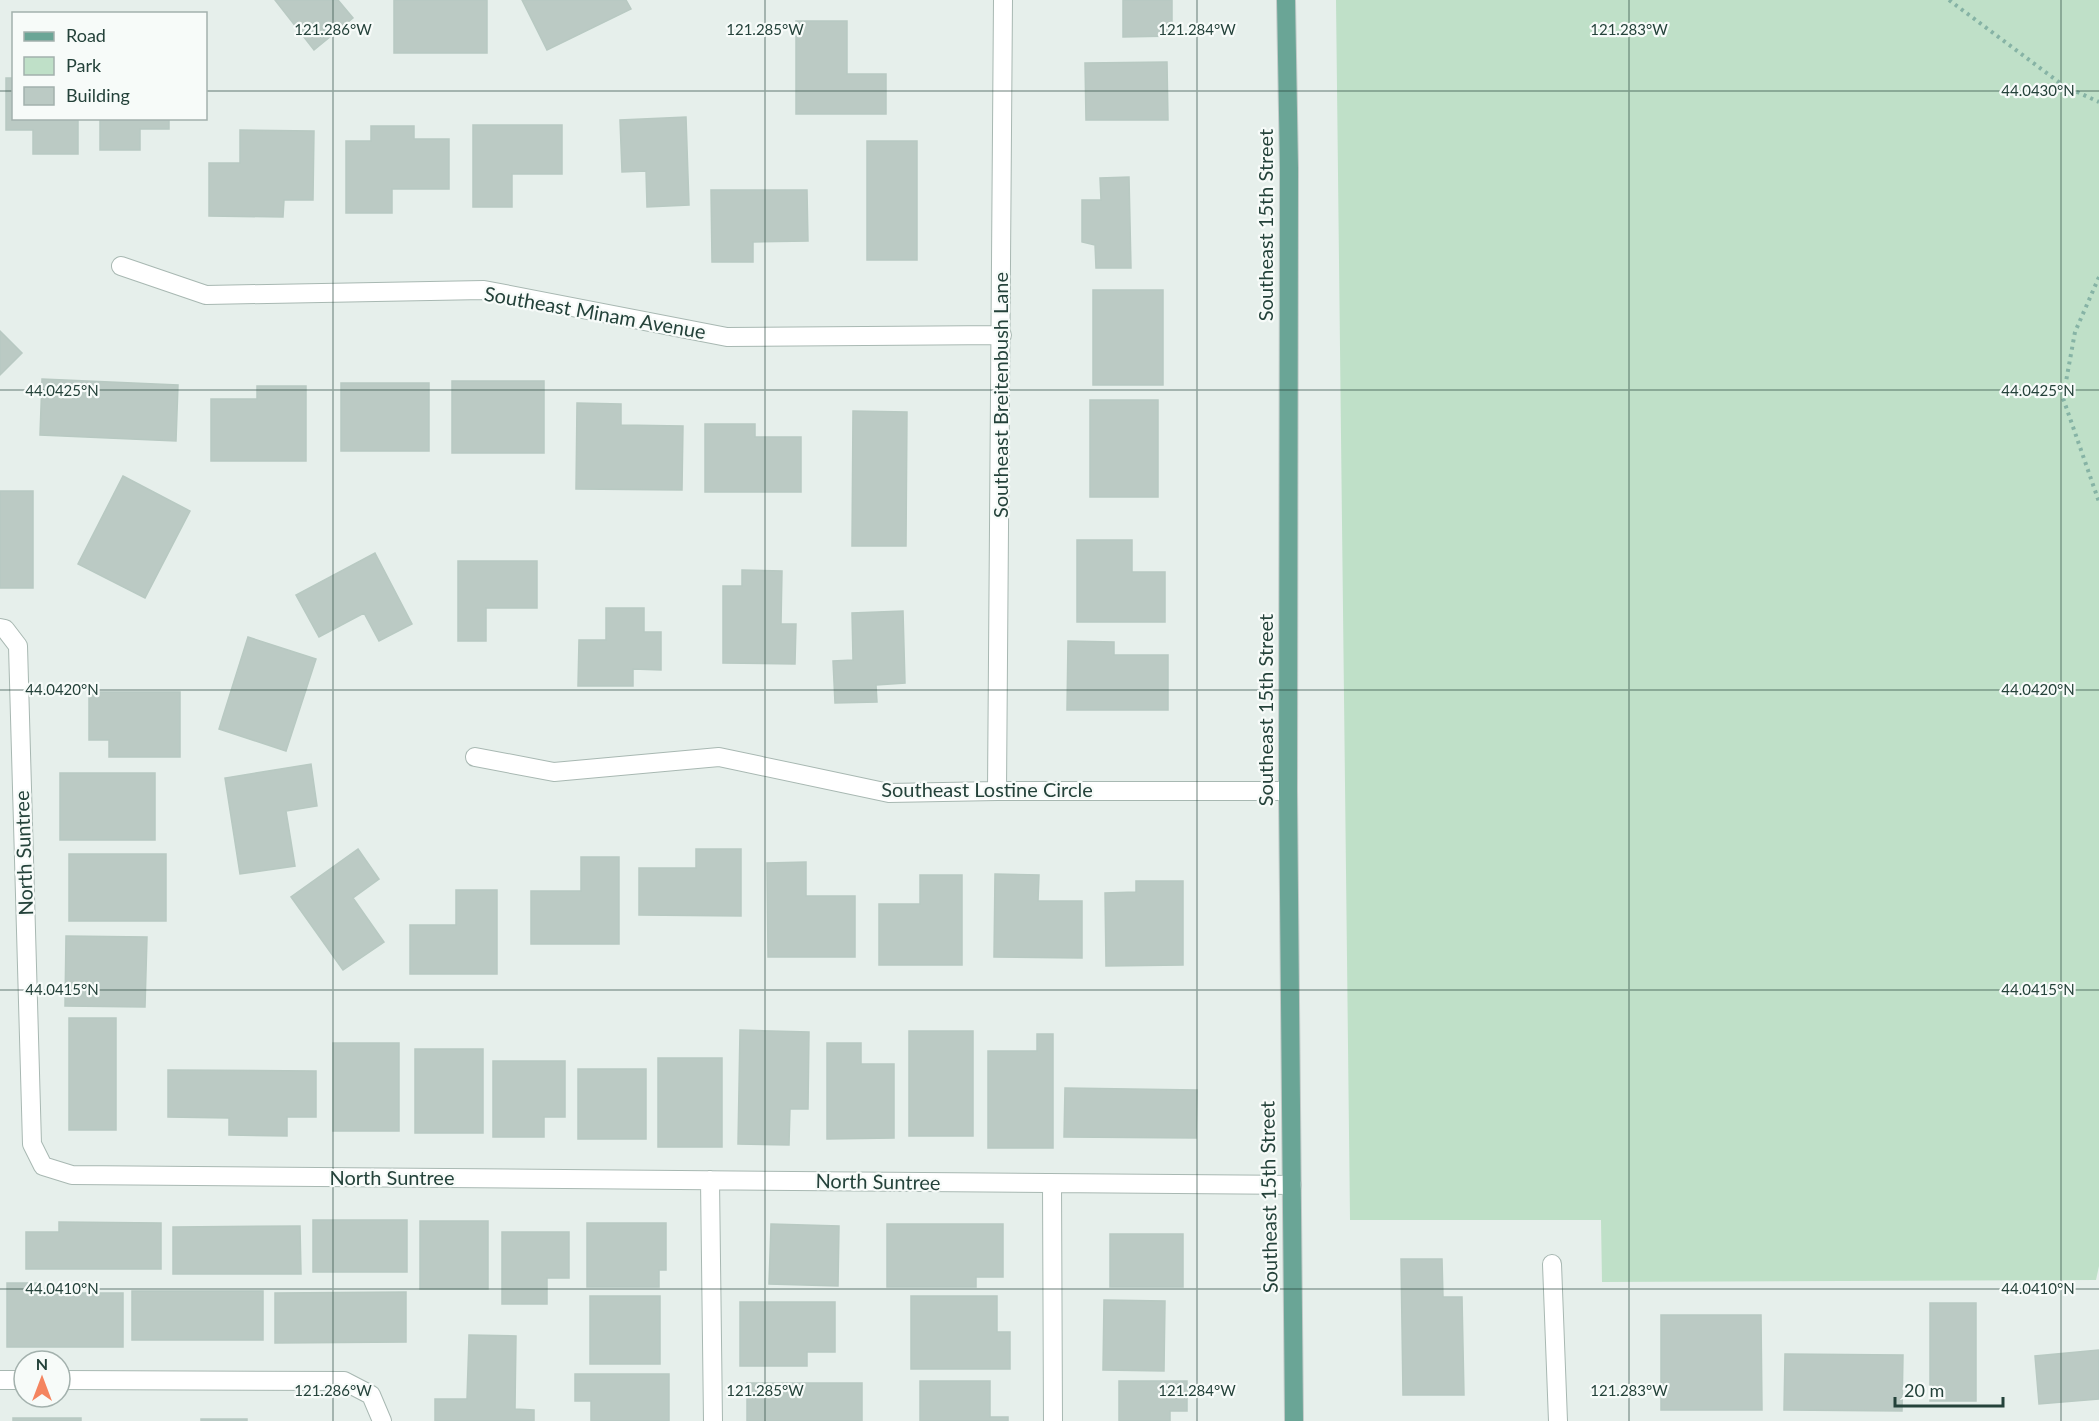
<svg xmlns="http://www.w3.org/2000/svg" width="2099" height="1421" font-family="Lato,sans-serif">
<rect width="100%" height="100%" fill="#e6efeb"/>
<path fill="#bfe0c8" d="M1336,0H2099V1266L2096,1280L1602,1282L1601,1220H1350Z"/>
<path fill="#bbcac4" stroke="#b8c9c2" stroke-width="1.5" d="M275,0H338L353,18L314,50Z
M394,0H487V53H394Z
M522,0H626L631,9L547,50Z
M1123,0H1172V36L1123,37Z
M796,21H847V74H886V114H796Z
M1167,62L1168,120H1086L1085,63Z
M6,78H14V118H78V154H33V130H6Z
M686,117L689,205L647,207L646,171L622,172L620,120Z
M100,118H169V129H140V150H100Z
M473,125H562V174H512V207H473Z
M371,126H414V139H449V189H392V213H346V141H371Z
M240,130L314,131L313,200H284L283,217L209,216V163H240Z
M867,141H917V260H867Z
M1129,177L1131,268H1096L1095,245L1082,242V200H1101L1100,178Z
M711,190H807L808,241L753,242V262H712Z
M1093,290H1163V385H1093Z
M0,331L22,353L0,375Z
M42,379L178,385L176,441L40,435Z
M452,381H544V453H452Z
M341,383H429V451H341Z
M257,386H306V461H211V399H257Z
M1090,400H1158V497H1090Z
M577,403L621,404V425L683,426L682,490L576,489Z
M853,411L907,412L906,546H852Z
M705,424H755V437H801V492H705Z
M123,476L190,511L145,598L78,564Z
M0,491H33V588H0Z
M1077,540H1132V572H1165V622H1077Z
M375,553L412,624L379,641L364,613L319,637L296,595Z
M458,561H537V608H486V641H458Z
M742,570L782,571L781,624H796L795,664L723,663V586H742Z
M606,608H644V632H661V670L633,669V686H578L579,640H606Z
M903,611L905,683L876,685L877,702L835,703L833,661L853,660L852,613Z
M248,637L316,659L286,751L219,729Z
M1068,641L1114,642V655H1168V710H1067Z
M89,692H180V757H109V740H89Z
M311,764L317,806L286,811L295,866L240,874L225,778Z
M60,773H155V840H60Z
M358,849L379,879L353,898L384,942L343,970L291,897Z
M696,849H741V916L639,915V868H696Z
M69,854H166V921H69Z
M581,857H619V944H531V891H581Z
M806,862V896H855V957H768L767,863Z
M995,874L1039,875L1038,901H1082V958L994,957Z
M920,875H962V965H879V904H920Z
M1136,881H1183V965L1106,966L1105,893L1136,892Z
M456,890H497V974H410V925H456Z
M66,936L147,937L145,1007L65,1006Z
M69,1018H116V1130H69Z
M740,1030L809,1032L808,1109H790L789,1145L738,1144Z
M909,1031H973V1136H909Z
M1037,1034H1053V1148H988V1051H1037Z
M333,1043H399V1131H333Z
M827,1043H861V1064H894V1138L827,1139Z
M415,1049H483V1133H415Z
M658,1058H722V1147H658Z
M493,1061H565V1117H544V1137H493Z
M578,1069H646V1139H578Z
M168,1070L316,1071V1117H287V1136L229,1135V1118L168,1117Z
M1065,1088L1197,1090L1196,1138L1064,1137Z
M313,1220H407V1272H313Z
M420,1221H488V1289H420Z
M59,1222L161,1223V1269H26V1232H59Z
M587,1223H666V1270H659V1287H587Z
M771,1224L839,1226L838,1286L769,1284Z
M887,1224H1003V1277H976V1287H887Z
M300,1226L301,1274H173V1227Z
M502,1232H569V1278H547V1304H502Z
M1110,1234H1183V1287H1110Z
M1401,1259H1442L1443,1297H1462L1464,1395H1403Z
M7,1283H42V1293H123V1347H7Z
M132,1291H263V1340H132Z
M406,1292V1342L275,1343V1293Z
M590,1296H660V1364H590Z
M911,1296H997V1332H1010V1369H911Z
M1104,1300L1165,1301L1164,1371L1103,1370Z
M740,1302H835V1352H807V1366H740Z
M1930,1303H1976V1401H1930Z
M1661,1315H1761L1762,1410H1661Z
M469,1335L516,1336L515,1409L534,1410V1421H435V1399H467Z
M2099,1350V1399L2039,1404L2035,1356Z
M1785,1354L1903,1355L1902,1411L1784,1410Z
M575,1374H669V1421H591V1401H575Z
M920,1381H990V1417H1008V1421H920Z
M1119,1381H1187V1411H1170V1421H1119Z
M747,1383H862V1421H747Z
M13,1418H81V1421H13Z
M201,1419H247V1421H201Z"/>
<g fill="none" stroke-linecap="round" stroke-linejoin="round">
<g stroke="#a8b8b2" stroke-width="20">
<path id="minor" d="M121,266L206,295L484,290L727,337L1002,335
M0,628L5,629L18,646L32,1144L43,1166L72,1175L1292,1185
M475,757L554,772L719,757L889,793L997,791H1288
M997,791L1003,0
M710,1180L713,1421
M1052,1183L1053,1421
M1552,1264L1558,1421
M0,1380H24
M60,1380L344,1381L371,1395L382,1421"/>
</g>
<g stroke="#c2cac8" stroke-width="20">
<path id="major" d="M1286,0L1289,168L1288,791L1294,1421"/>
</g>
<path stroke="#86b3a5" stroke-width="4" stroke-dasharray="3 4.5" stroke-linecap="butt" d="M1949,0L2064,86L2099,102
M2099,277L2075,332L2063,398L2099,502"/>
<use href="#minor" stroke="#fff" stroke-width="18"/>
<use href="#major" stroke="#6aa596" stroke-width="18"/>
</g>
<path fill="none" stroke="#24423a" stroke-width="1.5" stroke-opacity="0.45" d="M333,0V1421M765,0V1421M1197,0V1421M1629,0V1421M2061,0V1421M0,91H14M206,91H2099M0,390H2099M0,690H2099M0,990H2099M0,1289H2099"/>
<g text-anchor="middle" stroke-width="4.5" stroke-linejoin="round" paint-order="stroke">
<g font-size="20" fill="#24423a" stroke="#f7fbf9">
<text transform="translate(1266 225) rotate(-90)" y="7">Southeast 15th Street</text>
<text transform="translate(595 313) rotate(10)" y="7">Southeast Minam Avenue</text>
<text transform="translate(1001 395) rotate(-90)" y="7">Southeast Breitenbush Lane</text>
<text transform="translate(1266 710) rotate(-90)" y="7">Southeast 15th Street</text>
<text x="987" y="797">Southeast Lostine Circle</text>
<text transform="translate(24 853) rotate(-92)" y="7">North Suntree</text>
<text x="392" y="1185">North Suntree</text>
<text transform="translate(878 1182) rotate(1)" y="7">North Suntree</text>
<text transform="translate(1269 1197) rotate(-91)" y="7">Southeast 15th Street</text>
</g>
</g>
<g font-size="15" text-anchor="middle" fill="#24423a" stroke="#f7fbf9" stroke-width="4.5" stroke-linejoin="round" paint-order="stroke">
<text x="333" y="35">121.286°W</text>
<text x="765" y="35">121.285°W</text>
<text x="1197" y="35">121.284°W</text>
<text x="1629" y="35">121.283°W</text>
<text x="2038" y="96">44.0430°N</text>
<text x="62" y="396">44.0425°N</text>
<text x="2038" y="396">44.0425°N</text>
<text x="62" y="695">44.0420°N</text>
<text x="2038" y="695">44.0420°N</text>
<text x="62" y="995">44.0415°N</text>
<text x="2038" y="995">44.0415°N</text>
<text x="62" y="1294">44.0410°N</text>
<text x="2038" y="1294">44.0410°N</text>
<text x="333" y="1396">121.286°W</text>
<text x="765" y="1396">121.285°W</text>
<text x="1197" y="1396">121.284°W</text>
<text x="1629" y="1396">121.283°W</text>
</g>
<rect x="12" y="12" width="195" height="108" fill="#f7fbf9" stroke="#a3b1ad" stroke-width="1.5"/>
<rect x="24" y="32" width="30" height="9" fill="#6aa596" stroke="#a3b1ad" stroke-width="1.5"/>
<text x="66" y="42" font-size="18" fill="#24423a">Road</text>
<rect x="24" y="57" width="30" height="18" fill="#bfe0c8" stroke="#a3b1ad" stroke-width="1.5"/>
<text x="66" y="72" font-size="18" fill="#24423a">Park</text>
<rect x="24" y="87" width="30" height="18" fill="#bbcac4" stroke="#a3b1ad" stroke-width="1.5"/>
<text x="66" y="102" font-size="18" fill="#24423a">Building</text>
<g transform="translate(42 1379)"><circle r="28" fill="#f7fbf9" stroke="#a3b1ad" stroke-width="1.5"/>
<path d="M0-4.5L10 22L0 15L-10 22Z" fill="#f4845f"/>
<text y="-9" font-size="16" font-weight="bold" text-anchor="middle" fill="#24423a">N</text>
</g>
<path d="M1895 1397v9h108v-9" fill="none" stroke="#24423a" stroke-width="3"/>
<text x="1904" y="1397" font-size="18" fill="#24423a" stroke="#f7fbf9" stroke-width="4.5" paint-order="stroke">20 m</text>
</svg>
